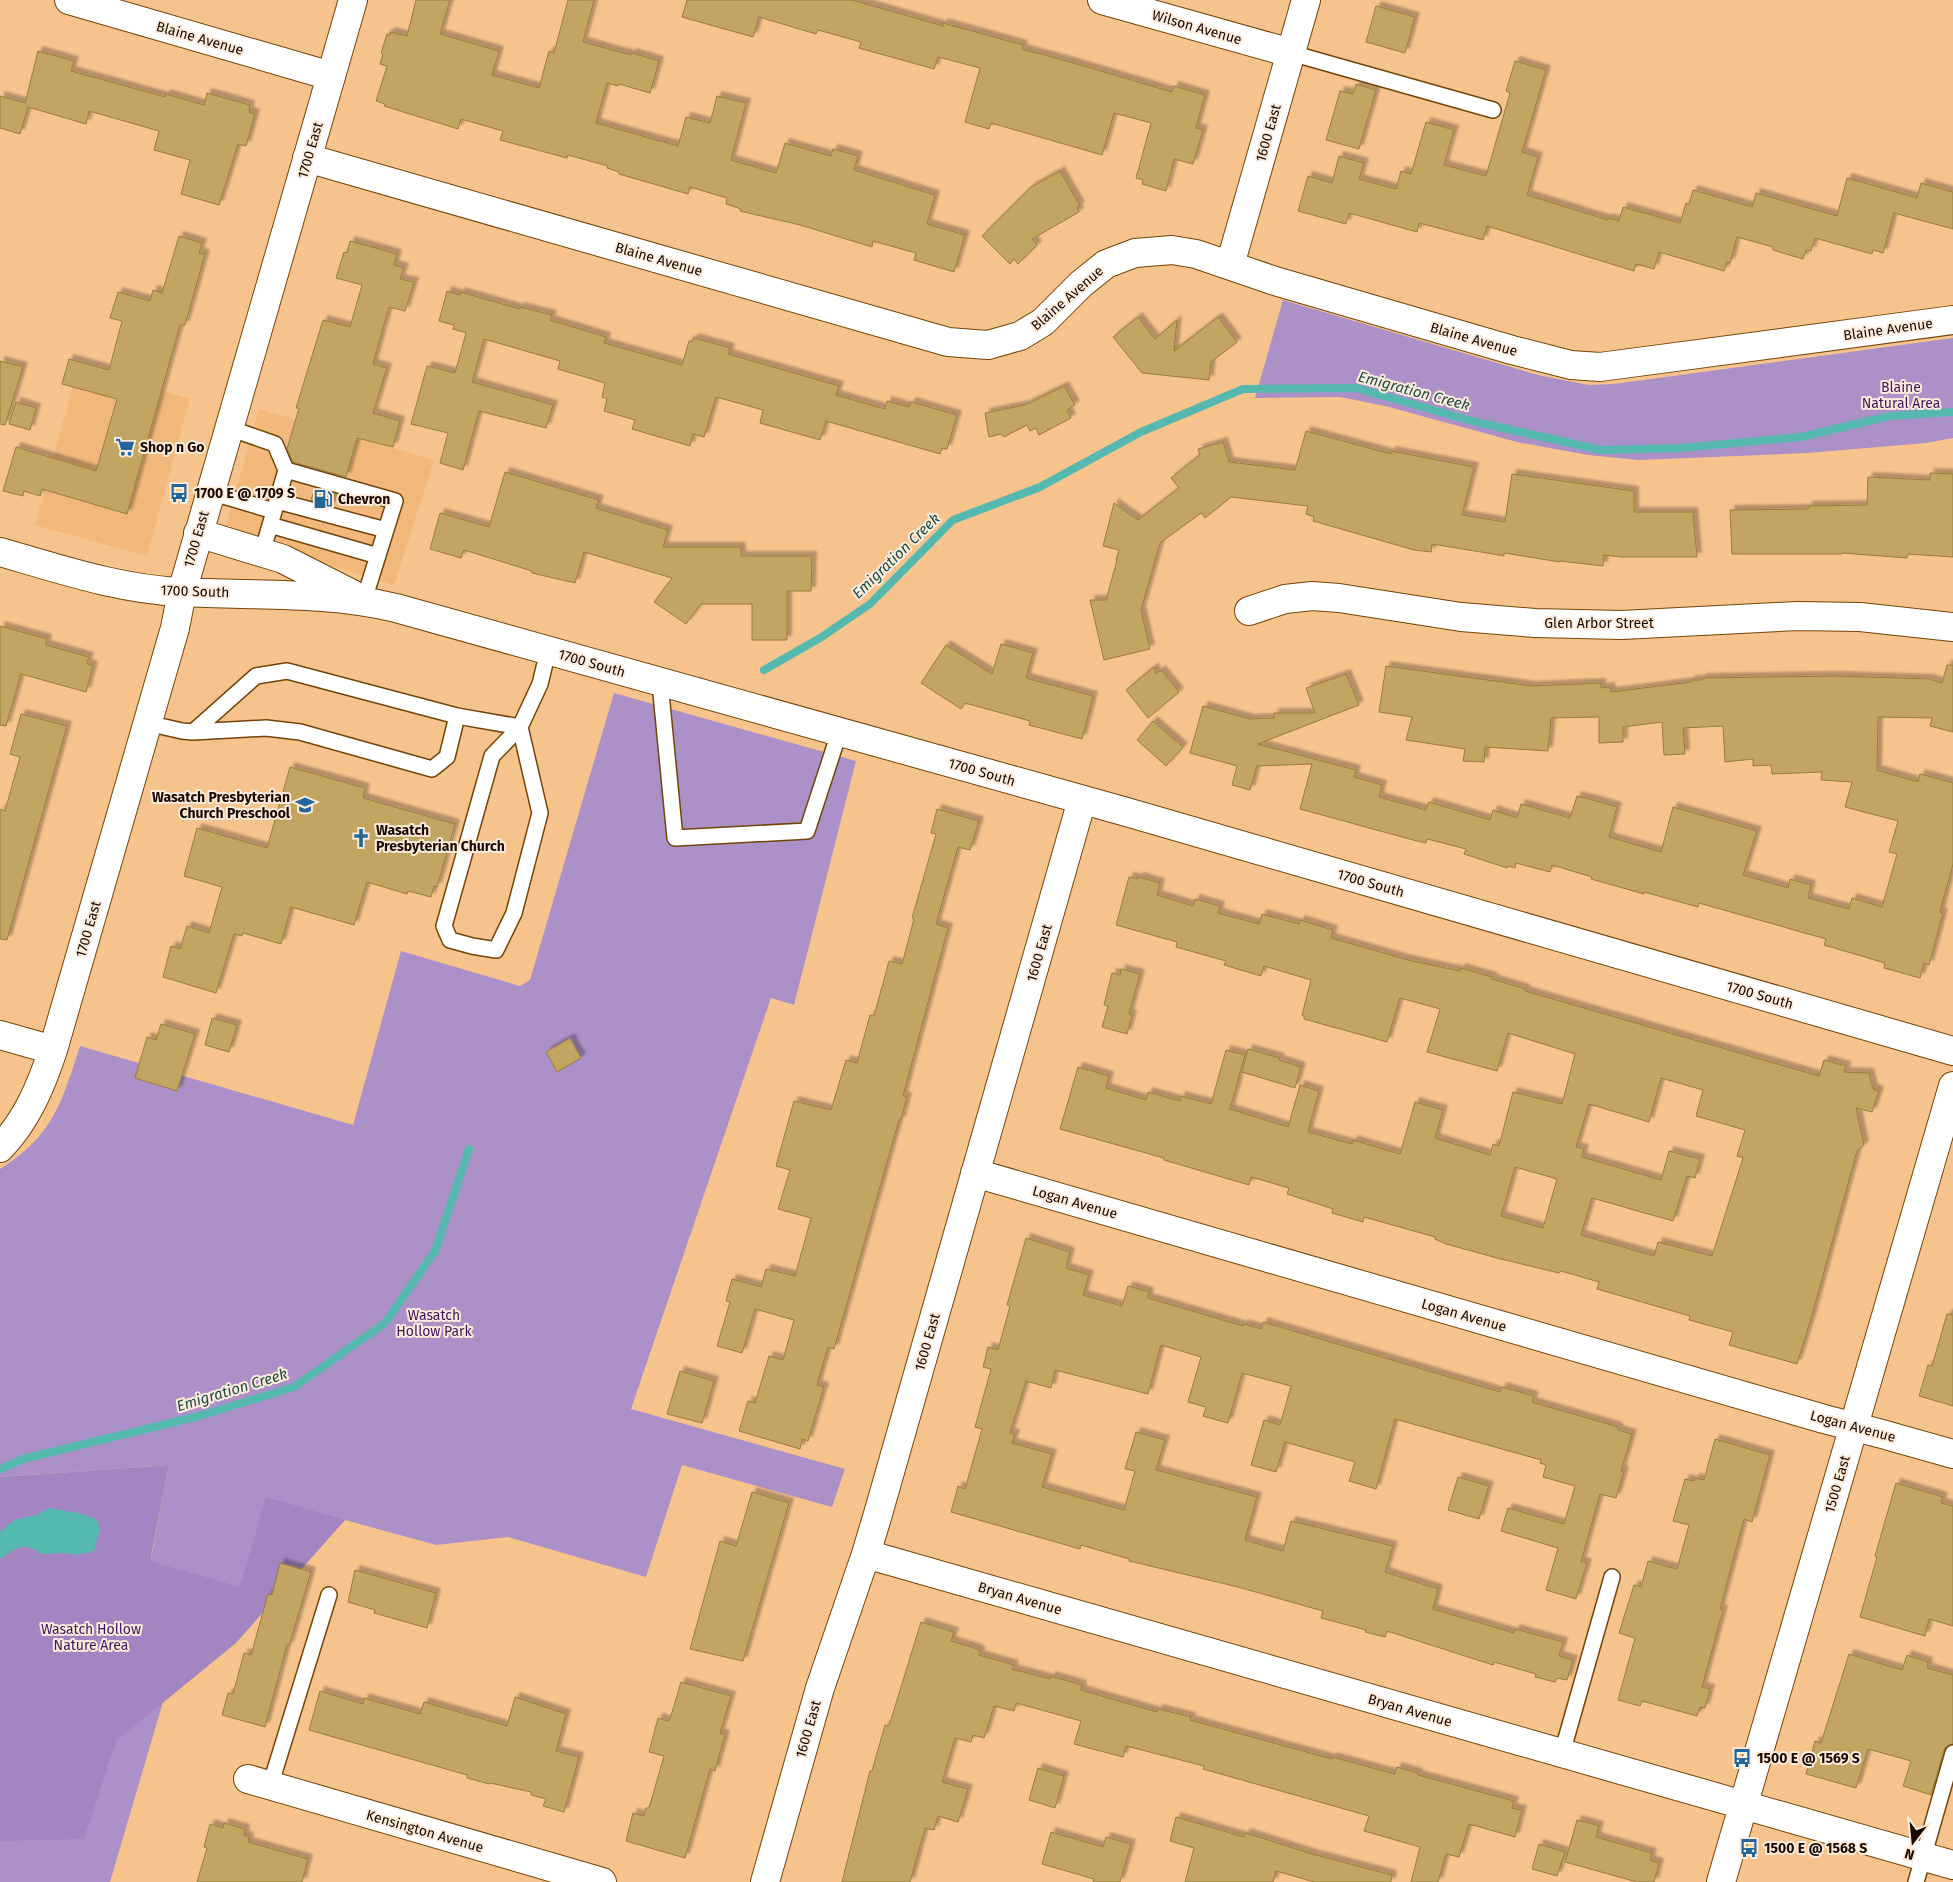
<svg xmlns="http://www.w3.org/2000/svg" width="1953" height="1882" font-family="'Fira Sans',sans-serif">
<defs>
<filter id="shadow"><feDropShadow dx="4.5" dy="-4.5" stdDeviation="1" flood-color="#0004"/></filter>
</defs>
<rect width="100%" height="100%" fill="#f7c38d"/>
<path fill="#f1b77b" d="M78,366L190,399L147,556L35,525Z
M259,409L434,460L394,585L224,533Z"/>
<path fill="#ac91c8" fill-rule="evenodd" d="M1283,300L1538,375L1589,385L1614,384L1953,338V438L1926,443L1808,453L1639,460L1588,455L1517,442L1385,406L1340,397L1255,398Z
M614,693L856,761L794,1005L771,998L631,1409L845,1469L832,1507L682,1465L646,1577L508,1537L436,1545L345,1520L168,1685L110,1882H0V1481L151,1558L169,1465L0,1477V1169C53,1136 62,1102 80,1046L353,1125L401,951L520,986L530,980ZM151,1562H152L240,1588L153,1571Z"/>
<path fill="#a385c1" d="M169,1465L150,1561L240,1587L266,1497L345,1520L236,1643L116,1741L84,1839L0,1841V1477Z"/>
<path fill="#56b9b0" d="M49,1508L78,1513L96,1519L100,1529L94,1551L77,1555L64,1553L42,1554L27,1546L15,1549L0,1559V1532L14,1520L37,1515Z"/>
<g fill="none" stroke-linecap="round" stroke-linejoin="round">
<path stroke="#56b9b0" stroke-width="8" d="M764,670L820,638L870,604L953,520L1040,487L1141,432L1243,389L1356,388L1472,421L1601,450L1680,448L1801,437L1890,416L1953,412
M0,1469L23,1459L199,1416L294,1387L385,1323L435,1251L469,1149"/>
</g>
<path fill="#c2a563" stroke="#997d3b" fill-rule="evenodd" filter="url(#shadow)" d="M416,0H450L440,34L499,51L492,75L539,88L549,51L554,53L568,0H594L583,42L631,55L632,53L659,61L650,93L619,84L618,86L607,83L596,123L678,146L686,117L710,123L717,96L746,103L731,160L776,173L785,143L831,156L833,149L858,156L854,170L935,195L927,224L965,235L954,272L914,260L916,253L873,241L872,247L800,225L740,211L741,209L726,204L727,198L690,187L688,194L619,174V172L607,168L608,166L568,155L567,158L500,140L503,131L461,119L458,129L384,106L385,104L376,101L387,66L380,64L383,54L381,53L387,34L390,35V32L407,36Z
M687,0H852L943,26V23L1023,45L1022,49L1070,62L1172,92L1174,86L1205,95L1196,128L1203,130L1193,164L1174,159L1166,191L1142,184L1143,180L1136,178L1151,123L1114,113L1102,155L991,123L989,129L965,122L980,68L938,57L934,69L859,48L861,42L818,30L816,34L759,17L753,37L682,17Z
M1376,6L1415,17L1405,53L1366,42Z
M38,51L74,61L71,71L165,97L166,94L204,105L207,93L250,105L249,112L255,114L246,146L238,144L219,205L181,194L190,160L154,150L159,131L89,111L86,124L28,107L20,134L0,128V96L25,103Z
M1515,61L1546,70L1522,152L1538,157L1527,195L1608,220V218L1619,221L1623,207L1680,223L1686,203L1689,204L1693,190L1752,207L1756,193L1837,216L1847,178L1917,198L1921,183L1953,192V229L1894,213L1883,253L1873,250L1872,254L1815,238L1811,251L1806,250L1803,259L1773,250V247L1737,237L1730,263L1727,262L1724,271L1659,252L1654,269L1636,264L1634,271L1487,226L1483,240L1419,223L1417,232L1349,213L1346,224L1298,211L1308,176L1332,183L1339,156L1364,163L1359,179L1396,189L1401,171L1411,174L1426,122L1454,130L1444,165L1486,176L1510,93L1506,91Z
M1356,84L1376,90L1359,149L1326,140L1340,91L1353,94Z
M1060,171L1080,206L1077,207L1079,212L1032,239L1037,245L1018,264L1014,259L1010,264L982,236L1031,187Z
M179,236L202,243L199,253L205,254L185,325H180L127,514L42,489L40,496L24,491L23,496L3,491L16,447L96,471L117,399L62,384L69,359L109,370L122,321L110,318L118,292L150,301L153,290L162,293Z
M350,241L397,254L394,265L404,268L400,279L414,282L405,311L389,307L373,364L387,368L373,413L400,421L393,447L357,438L346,477L293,462L287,449L299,408H296L323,320L350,327L362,285L336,278L344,252L347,253Z
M447,291L460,295V292L520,309V307L552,315L550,320L606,337L604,343L682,365L689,341H693L694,338L730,348L728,354L839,386L836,395L885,409L887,401L909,407L911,402L957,415L947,449L942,448L940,454L826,421L820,440L760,423L763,410L716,397L704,437L693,434L690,446L632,429L635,420L604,411L607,399L602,397L605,383L558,369L560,361L484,339L472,382L553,405L546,428L479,411L463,470L440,463L448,433L411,424L427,366L455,373L466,333L453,329L454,325L439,321Z
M1138,317L1155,339L1177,320L1174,351L1218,317L1237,342L1211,362L1209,380L1142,373L1113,337Z
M0,361L23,367L5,425L0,424Z
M1064,386L1075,405L1067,410L1071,418L1039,435L1036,428L1030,431L1027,425L1004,437L1001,434L989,437L985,413L1025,405Z
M16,402L36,408L30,430L9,424Z
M1306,431L1391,454V451L1474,467L1462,515L1505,522L1512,474L1634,491V512H1693L1697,557H1621L1604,555L1603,566L1560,561V562L1504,553V556L1493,554L1432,544L1431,552L1414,550L1313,521L1314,517L1306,514L1308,506L1231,497L1205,518L1201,513L1160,543L1141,610L1150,649L1104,660L1090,600H1106L1117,560H1116L1119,550L1103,546L1114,503L1138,520L1179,488L1171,478L1200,455L1198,449L1223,442L1229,462L1295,470Z
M505,472L599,500L596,508L668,530L663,547H741V556H812L811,591H787V640H752V604H701L686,624L654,602L672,578L584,552L575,583L532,573V571L464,550L461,558L430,549L440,513L489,527Z
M1930,473L1953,474V557L1908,554L1907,558L1842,553V554H1732L1730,510L1808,509V506L1867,505L1868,477L1930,480Z
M315,488L335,494L331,506L311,500Z
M0,626L47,639L46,645L89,657L87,664L93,666L86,692L21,674L6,726L0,725Z
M1001,644L1033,653L1026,678L1093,696L1082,739L1029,725L1030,721L965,703L961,709L921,683L946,645L992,674Z
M1947,665H1953V732L1930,726L1932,718L1878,717L1877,770L1918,782L1920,774L1953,783V864L1940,912L1943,913L1929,965L1924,963L1920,978L1884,968L1885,963L1824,945L1826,939L1699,903L1698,907L1644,892V894L1591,879L1592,877L1552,865L1550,872L1516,863L1515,868L1508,866L1507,868L1464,854L1466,849L1427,839L1426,843L1413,840L1300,809L1312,764L1257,766L1250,790L1232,785L1237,766L1190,753L1203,706L1250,719L1274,718V713H1315L1306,688L1346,674L1359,705L1258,744L1356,770L1354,777L1382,785L1379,797L1426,810L1429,802L1490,820L1493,810L1517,818L1521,804L1570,818L1577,796L1593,800L1617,807L1609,837L1661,852L1673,807L1757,831L1743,875L1788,888L1790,879L1811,885L1808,898L1849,909L1852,898L1882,907L1897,854L1889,852L1898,821L1845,807L1852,782L1821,780L1822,772L1772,774L1771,765L1753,766V759L1725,762L1723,726L1683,728L1685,754L1664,755L1662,722L1623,727V742L1599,743V717L1551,718L1548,751L1485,747L1484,762L1463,761L1465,749L1406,740L1412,717L1379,712L1386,666L1531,686L1601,683V688L1610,687L1611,692L1691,682V680H1702V678L1836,676L1929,679L1942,683Z
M1154,667L1156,674L1161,670L1179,692L1148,718L1126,690Z
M21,714L67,726L7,940L0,939V809L5,811L20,757L10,754Z
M1153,721L1183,747L1166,766L1137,740Z
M290,767L365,788L363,798L455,824L437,887L434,886L431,897L408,891L407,894L367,882L354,925L291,907L281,944L243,933L242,936L234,934L216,993L163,977L171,946L180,949L187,926L209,933L222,887L184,876L197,828L267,848Z
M937,809L979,821L970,850L958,847L936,924L948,928L903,1096L907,1097L901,1120H899L834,1349L828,1347L817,1385L824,1387L808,1441L802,1439L800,1449L739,1431L748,1401L755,1403L769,1356L783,1360L794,1320L755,1309L742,1353L717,1346L730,1302L726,1301L732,1279L761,1287L766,1269L795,1276L811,1218L778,1209L790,1170L776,1166L794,1101L831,1110L846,1060L857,1063L870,1015L874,1016L889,961L902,964L914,919L912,918L936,834L931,833Z
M1129,877L1138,879L1139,877L1160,883L1157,895L1193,906L1195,899L1220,906L1218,913L1259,924L1262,914L1299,924L1300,920L1333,930L1331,938L1408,960L1460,971L1461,968L1492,977V979L1525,989V991L1819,1076L1824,1060L1846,1066L1844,1072L1869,1073L1873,1089L1879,1091L1872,1112L1856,1108L1864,1145L1857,1151L1813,1312L1797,1364L1729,1345L1733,1332L1689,1320L1690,1316L1597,1289L1599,1282L1561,1271L1559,1273L1497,1258L1446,1244L1435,1239V1237L1364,1217L1363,1222L1332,1213L1333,1209L1287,1194L1289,1188L1251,1177L1249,1185L1164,1160V1158L1060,1129L1078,1067L1109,1076L1106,1088L1146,1100L1148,1092L1180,1101L1181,1096L1211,1104L1226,1050L1245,1055L1230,1109L1288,1127L1300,1085L1319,1091L1308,1132L1352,1144L1353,1140L1400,1154L1415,1102L1443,1110L1435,1138L1490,1155L1493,1144L1499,1146L1513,1092L1562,1104L1575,1054L1508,1033L1497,1071L1427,1052L1440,1009L1400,998L1387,1042L1304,1019V1016L1302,1015L1311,980L1264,966L1261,976L1224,965L1226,961L1176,947L1177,942L1116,925ZM1661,1078L1703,1090L1696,1116L1745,1130L1737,1156L1743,1158L1712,1256L1658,1242L1654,1256L1581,1235L1592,1198L1673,1221L1687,1176L1695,1178L1700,1159L1669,1151L1661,1180L1582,1157L1584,1149L1576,1147L1589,1104L1649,1122ZM1515,1167L1557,1179L1543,1228L1501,1216Z
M1121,969L1140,974L1129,1014L1132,1015L1127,1034L1102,1027L1108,1006L1104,1005L1112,973L1120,975Z
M212,1018L237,1025L229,1052L205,1045Z
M161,1024L195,1034L177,1091L135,1078L147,1037L156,1040Z
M570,1038L581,1058L557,1072L546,1052Z
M1248,1049L1280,1058L1279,1060L1301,1067L1295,1088L1242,1072Z
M1026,1238L1070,1252L1066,1268L1089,1275L1083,1295L1122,1306L1128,1286L1149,1292L1148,1298L1243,1326L1244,1324L1261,1329L1263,1322L1500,1392L1502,1387L1534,1396L1532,1402L1618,1427V1430L1632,1434L1621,1471H1624L1616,1498L1600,1494L1581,1562L1587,1563L1576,1599L1546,1590L1558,1548L1501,1531L1508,1508L1564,1524L1575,1486L1543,1477L1546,1465L1540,1463L1541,1460L1395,1419L1376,1489L1349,1481L1355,1462L1285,1442L1276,1472L1251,1465L1264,1420L1280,1425L1291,1386L1242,1373L1228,1423L1203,1416L1206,1407L1188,1402L1201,1357L1161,1345L1148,1394L1055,1370L1051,1388L1026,1381L1010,1433L1015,1434L1012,1443L1052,1454L1042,1487L1124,1510L1135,1471L1125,1469L1136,1432L1165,1440L1156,1470L1257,1497L1245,1540L1283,1551L1291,1521L1393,1546L1385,1572L1438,1589L1433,1609L1514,1633L1515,1629L1563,1642L1559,1656L1573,1660L1567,1680L1557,1678L1555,1682L1535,1677L1536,1674L1494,1662L1493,1665L1387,1631L1385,1637L1365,1632L1366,1630L1321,1618L1323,1611L1238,1587L1129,1561V1559L1081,1545L1080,1549L951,1512L958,1486L965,1489L982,1429L975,1427L991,1369L983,1367L988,1347L998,1350L1010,1306L1007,1305Z
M1947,1314L1953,1315V1406L1919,1396L1928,1365L1932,1366Z
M680,1371L714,1381L702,1423L667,1414Z
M1715,1439L1770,1455L1752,1522L1744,1519L1720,1609L1723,1610L1702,1687L1710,1689L1705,1708L1700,1707L1697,1716L1642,1701L1640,1706L1618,1700L1635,1638L1619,1633L1634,1585L1641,1587L1648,1561L1677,1569L1689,1525L1673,1521L1685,1479L1694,1481L1695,1478L1704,1480Z
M1458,1477L1489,1486L1479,1519L1448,1510Z
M1896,1483L1943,1497L1941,1503L1953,1506V1626L1929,1619L1925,1636L1860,1617L1877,1557L1875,1556Z
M752,1492L789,1503L743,1661L690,1649L720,1541L736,1546Z
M280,1563L311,1572L289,1646L287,1645L265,1727L222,1715L228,1693L233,1694L244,1653L251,1655L268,1594L272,1595Z
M355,1570L436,1593L427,1628L374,1613L375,1610L348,1602Z
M921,1622L954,1632L951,1641L978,1649V1650L981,1651L979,1655L1014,1665L1012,1669L1050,1679L1051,1676L1082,1685L1081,1690L1157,1712L1158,1709L1191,1717L1190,1720L1332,1759V1757L1395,1774L1397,1767L1418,1773V1775L1514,1801L1512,1808L1522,1810L1515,1837L1469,1824L1459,1857L1446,1854L1438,1882H1411L1420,1847L1364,1831L1369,1816L1203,1769L1204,1766L1126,1746L1123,1757L1074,1744L1081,1721L1016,1703L1014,1711L994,1706L984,1738L973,1735L971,1742L955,1738L942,1782L968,1789L958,1822L938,1816L934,1830L925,1828L910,1882H842L870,1771H872L885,1725L889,1726Z
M1849,1654L1902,1670L1907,1655L1928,1662L1927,1668L1953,1675V1744L1947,1746L1944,1750L1931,1795L1903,1786L1911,1761L1868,1749L1856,1788L1806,1774L1815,1741L1821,1743Z
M681,1682L731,1696L720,1733L725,1735L715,1771L710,1769L685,1858L626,1841L633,1813L644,1816L646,1808H649L664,1756L649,1752L658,1718L668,1721L670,1719Z
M320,1691L363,1704L364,1698L420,1714L424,1702L507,1726L515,1697L566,1714L556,1751L579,1757L564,1812L543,1806L546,1799L531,1795V1792L490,1783L489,1784L467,1778V1775L309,1730Z
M1038,1768L1064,1776L1055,1808L1029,1800Z
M1176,1817L1244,1837L1246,1833L1312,1854L1392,1875L1391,1882H1314L1276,1871L1273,1882H1185L1194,1848L1170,1841Z
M1577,1820L1599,1826L1596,1837L1652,1853L1650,1860L1659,1863L1654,1882H1637L1565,1862Z
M224,1823L245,1829L244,1835L249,1837L248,1842L308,1859L302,1882H197L207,1848L204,1847L210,1824L223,1828Z
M1051,1832L1103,1847L1106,1837L1131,1844L1120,1882H1093L1094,1879L1042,1864Z
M1539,1844L1565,1852L1557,1876L1532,1869Z"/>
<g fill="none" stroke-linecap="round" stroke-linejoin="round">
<g stroke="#724508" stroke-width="18">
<path id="lane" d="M1291,53L1493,110
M229,428L275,444L286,470
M210,492L274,511
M277,501L386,530
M270,525L378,556
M262,553L286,470L395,501L364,600
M660,683L675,838L807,831L839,733
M147,723L182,731L193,732L266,728L300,732L432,769L447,757L457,716
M520,727L540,813L514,913L496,950L472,946L450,940L444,926L492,756L520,727L540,684L548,651
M193,732L256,676L287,671L457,716L520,727
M1562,1753L1612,1577
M270,1786L329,1595
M1916,1882L1953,1753"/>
</g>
<g stroke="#724508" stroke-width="30">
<path id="street" d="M69,0L331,76
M1102,0L1291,53
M307,158L948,342L988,345L1020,336L1043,322L1081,284L1106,264L1135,253L1172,250L1196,254L1275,281L1512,350L1571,365L1600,367L1953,320
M1230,265L1306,0
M1249,611L1285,599L1312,596L1339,598L1461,617L1535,623L1622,625L1797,616L1860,617L1953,627
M0,1035L53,1050
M0,1148C27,1120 41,1086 53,1050L175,628L182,592
M975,1173L1824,1419L1882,1434L1953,1454
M866,1554L1953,1865
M248,1779L602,1882
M765,1882L820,1688L866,1554L878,1514L1082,800"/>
</g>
<g stroke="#724508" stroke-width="30">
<path id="secondary" d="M198,533L283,559L352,594
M0,552C60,569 118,589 181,592C253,596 325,591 396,608L1123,811L1953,1051
M182,592L353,0
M1721,1882L1953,1086"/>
</g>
<use href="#lane" stroke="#fff" stroke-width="15"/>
<use href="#street" stroke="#fff" stroke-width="28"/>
<use href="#secondary" stroke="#fff" stroke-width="28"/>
</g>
<defs>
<g id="supermarket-bare" transform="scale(1.5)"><path d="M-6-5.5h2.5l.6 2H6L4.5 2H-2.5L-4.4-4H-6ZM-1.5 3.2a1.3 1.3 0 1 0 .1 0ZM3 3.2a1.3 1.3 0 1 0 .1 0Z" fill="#23669b" stroke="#fcecdc" stroke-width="2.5" paint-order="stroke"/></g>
<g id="bus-bare" transform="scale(1.5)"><path d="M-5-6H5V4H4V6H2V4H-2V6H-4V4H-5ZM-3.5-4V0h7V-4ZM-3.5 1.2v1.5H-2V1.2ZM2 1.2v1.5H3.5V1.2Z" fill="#23669b" stroke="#fcecdc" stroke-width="2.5" paint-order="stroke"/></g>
<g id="fuel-bare" transform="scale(1.5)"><path d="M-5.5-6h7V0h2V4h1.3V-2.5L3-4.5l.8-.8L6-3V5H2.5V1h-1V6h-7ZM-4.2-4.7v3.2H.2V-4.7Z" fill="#23669b" stroke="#fcecdc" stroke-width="2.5" paint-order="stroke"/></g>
<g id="school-bare" transform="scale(1.5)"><path d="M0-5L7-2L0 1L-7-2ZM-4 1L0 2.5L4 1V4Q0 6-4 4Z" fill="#23669b" stroke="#fcecdc" stroke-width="2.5" paint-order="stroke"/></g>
<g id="church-bare" transform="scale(1.5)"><path d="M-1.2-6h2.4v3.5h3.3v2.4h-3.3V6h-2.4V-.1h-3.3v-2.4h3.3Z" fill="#23669b" stroke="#fcecdc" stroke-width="2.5" paint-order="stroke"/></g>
</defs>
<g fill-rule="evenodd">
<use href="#supermarket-bare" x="125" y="447"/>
<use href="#bus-bare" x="179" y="493"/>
<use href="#fuel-bare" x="323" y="499"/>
<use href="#school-bare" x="305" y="805"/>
<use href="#church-bare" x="361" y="838"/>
<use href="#bus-bare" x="1742" y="1758"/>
<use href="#bus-bare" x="1749" y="1848"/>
</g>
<g text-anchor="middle" stroke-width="4" stroke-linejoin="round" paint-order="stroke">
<g font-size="14" fill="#1a0800" stroke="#fcecdc">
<text transform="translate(1197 27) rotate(16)" y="5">Wilson Avenue</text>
<text transform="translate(200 38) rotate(16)" y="5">Blaine Avenue</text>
<text transform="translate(1268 133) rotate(-74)" y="5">1600 East</text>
<text transform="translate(310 150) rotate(-74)" y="5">1700 East</text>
<text transform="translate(659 259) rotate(16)" y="5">Blaine Avenue</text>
<text transform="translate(1067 298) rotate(-41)" y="5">Blaine Avenue</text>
<text transform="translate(1888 329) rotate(-8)" y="5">Blaine Avenue</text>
<text transform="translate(1474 339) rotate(16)" y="5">Blaine Avenue</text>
<text transform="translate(196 539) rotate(-74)" y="5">1700 East</text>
<text transform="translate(195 591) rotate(2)" y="5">1700 South</text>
<text x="1599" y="628">Glen Arbor Street</text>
<text transform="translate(592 663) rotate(16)" y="5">1700 South</text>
<text transform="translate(982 772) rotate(16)" y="5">1700 South</text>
<text transform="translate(1371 883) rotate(16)" y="5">1700 South</text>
<text transform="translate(88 929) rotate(-74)" y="5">1700 East</text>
<text transform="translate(1039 953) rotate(-74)" y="5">1600 East</text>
<text transform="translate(1760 995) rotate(16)" y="5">1700 South</text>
<text transform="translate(1075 1202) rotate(16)" y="5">Logan Avenue</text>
<text transform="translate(1464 1315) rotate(16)" y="5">Logan Avenue</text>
<text transform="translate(927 1342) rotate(-74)" y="5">1600 East</text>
<text transform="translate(1853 1426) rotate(15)" y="5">Logan Avenue</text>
<text transform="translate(1837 1484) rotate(-74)" y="5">1500 East</text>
<text transform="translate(1020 1598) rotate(16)" y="5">Bryan Avenue</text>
<text transform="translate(1410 1710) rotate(16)" y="5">Bryan Avenue</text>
<text transform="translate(808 1729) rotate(-74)" y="5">1600 East</text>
<text transform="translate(425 1831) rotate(16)" y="5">Kensington Avenue</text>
</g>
<g font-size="14" fill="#3f145e" stroke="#fcecdc">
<text x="1901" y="392">Blaine<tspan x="1901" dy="16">Natural Area</tspan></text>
<text x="434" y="1320">Wasatch<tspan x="434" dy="16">Hollow Park</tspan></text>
<text x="91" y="1634">Wasatch Hollow<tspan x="91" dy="16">Nature Area</tspan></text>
</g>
<g font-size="14" font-weight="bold" fill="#1a0800" stroke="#fcecdc" text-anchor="start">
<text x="140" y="452">Shop n Go</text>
<text x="194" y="498">1700 E @ 1709 S</text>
<text x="338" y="504">Chevron</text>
<text x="290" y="802" text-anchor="end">Wasatch Presbyterian<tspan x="290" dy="16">Church Preschool</tspan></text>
<text x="376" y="835">Wasatch<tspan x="376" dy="16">Presbyterian Church</tspan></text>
<text x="1757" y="1763">1500 E @ 1569 S</text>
<text x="1764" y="1853">1500 E @ 1568 S</text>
</g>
<g font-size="15" font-style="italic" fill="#204d48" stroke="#fcecdc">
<text transform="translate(1414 391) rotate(15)" y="5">Emigration Creek</text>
<text transform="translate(896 556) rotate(-44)" y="5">Emigration Creek</text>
<text transform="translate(232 1390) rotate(-17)" y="5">Emigration Creek</text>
</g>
</g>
<g transform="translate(1913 1842) rotate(196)" stroke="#fcecdc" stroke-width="4" paint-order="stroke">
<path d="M0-4L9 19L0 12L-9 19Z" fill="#1a0800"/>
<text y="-8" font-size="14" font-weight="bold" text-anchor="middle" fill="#1a0800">N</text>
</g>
</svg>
